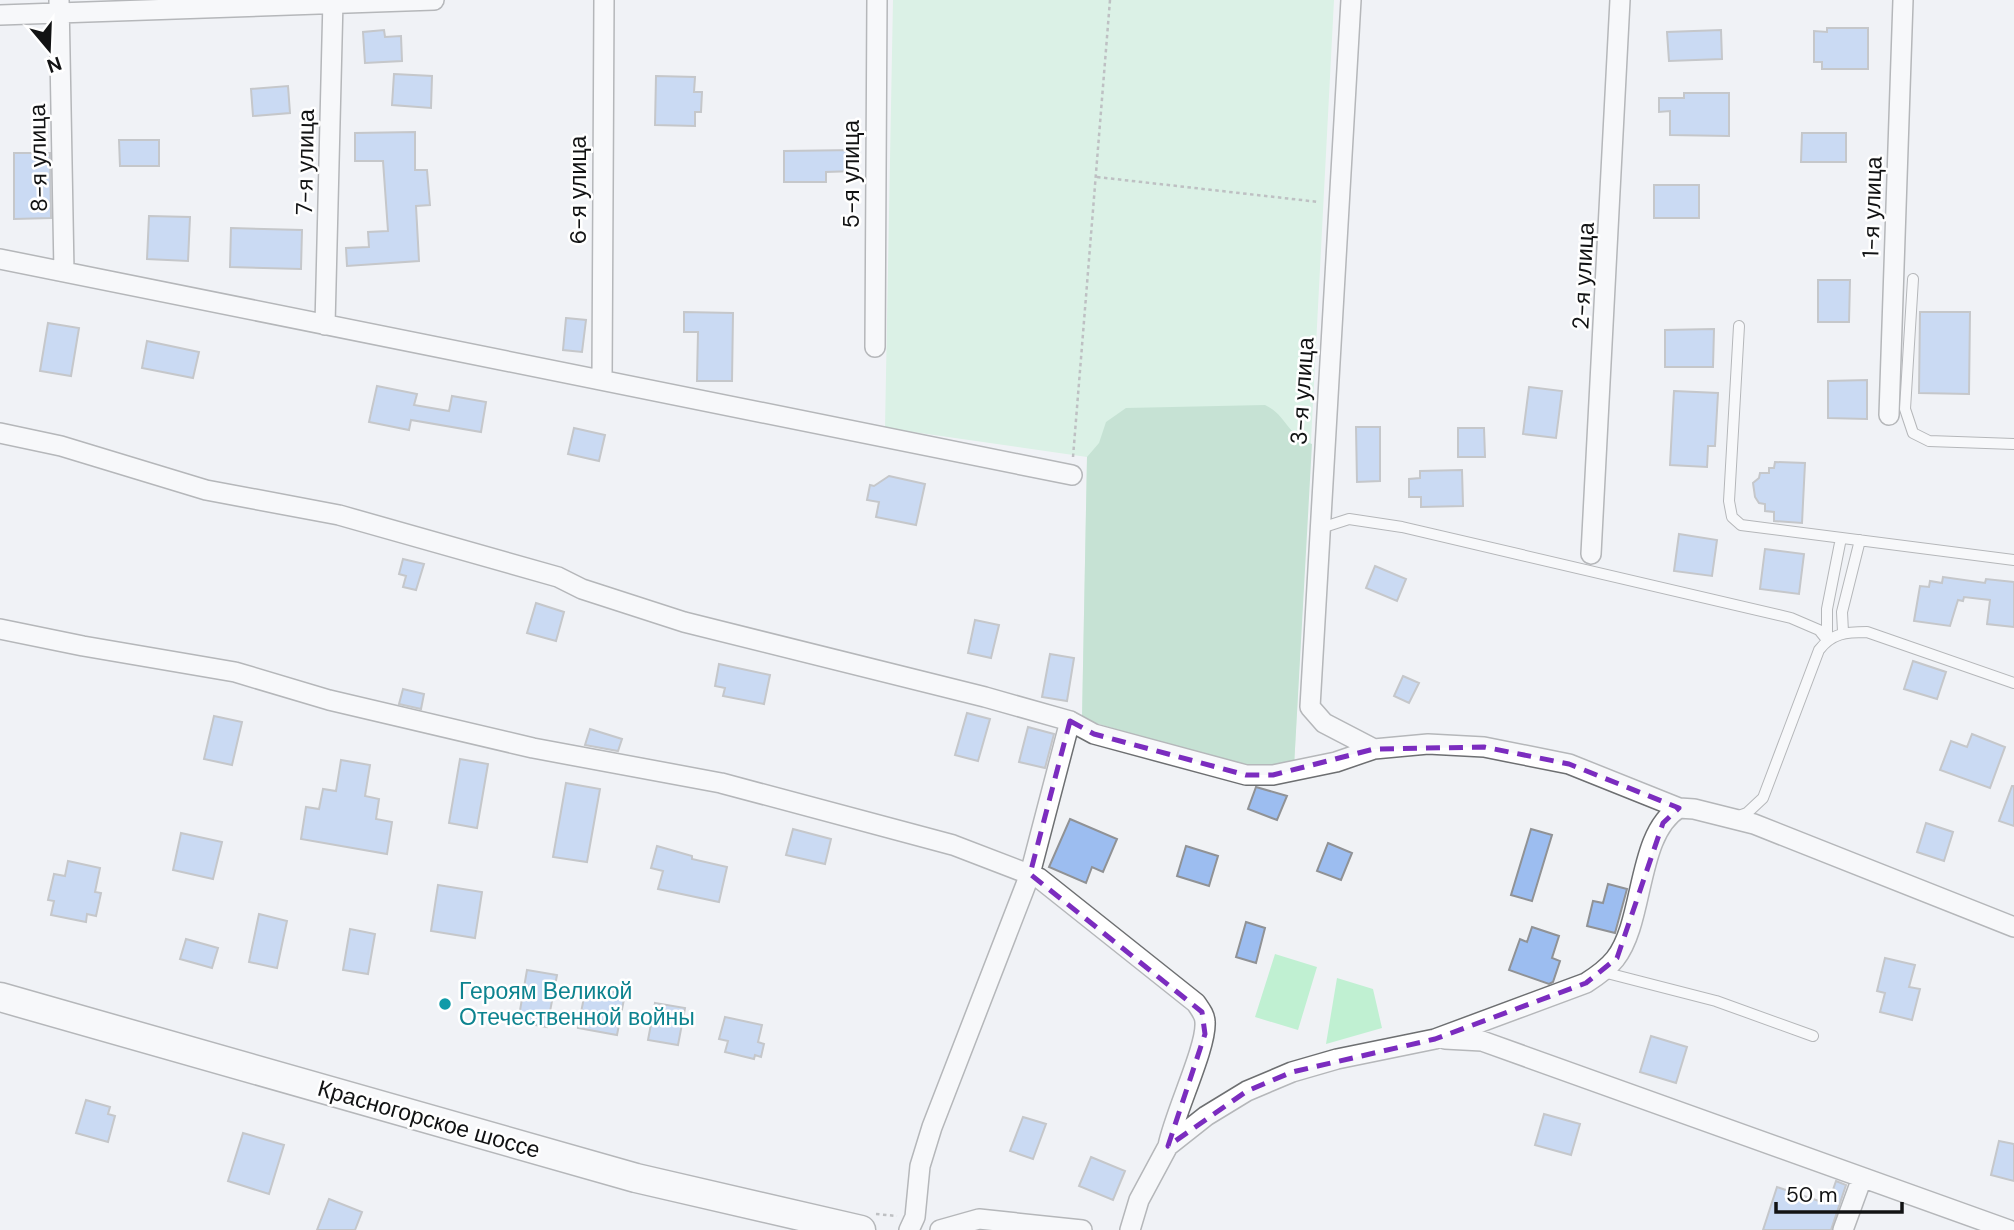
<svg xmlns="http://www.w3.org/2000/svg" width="2014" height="1230" font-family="'DM Sans',sans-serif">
<rect width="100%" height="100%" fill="#f0f2f5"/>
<path fill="#c0f0d2" d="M893,0H1334L1294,767L1082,719L1087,457L885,428Z
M1275,954L1317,967L1298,1030L1255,1017Z
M1337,978L1373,989L1382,1028L1326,1044Z"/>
<path fill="#92cfab" d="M1265,405C1287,415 1286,435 1312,444L1294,767L1230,763L1082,719L1087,457L1099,443L1106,422L1126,408Z"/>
<path fill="#9cbdf0" stroke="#909295" stroke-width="2" d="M1827,28H1868V69H1822V62H1814V31L1827,32Z
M384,30L385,37L401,36L402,61L365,63L363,32Z
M1721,30L1722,59L1669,61L1667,32Z
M394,74L432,76L431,108L392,105Z
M656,76L695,77L694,92H702L701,112H695V126L655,125Z
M288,86L290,113L253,116L251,89Z
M1684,93H1729V136L1670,135V111L1659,112V98H1684Z
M415,132V170H427L430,205L416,206L419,261L347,266L346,248L369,247L368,232L388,231L383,161H355V133Z
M1802,133H1846V162H1801Z
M119,140H159V166H120Z
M854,150V171L826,172V182H784V151Z
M14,153H50L51,218L14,219Z
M1654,185H1699V218H1654Z
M149,216L190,217L188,261L147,259Z
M231,228L302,230L301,269L230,267Z
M1818,280H1850L1849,322H1818Z
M684,312L733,313L732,381H697L698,332H684Z
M1920,312H1970L1969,394L1919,393Z
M566,318L586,320L582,352L563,350Z
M48,323L79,328L71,376L40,371Z
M1714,329L1713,367H1665V330Z
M147,341L199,352L193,378L142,368Z
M1867,380V419L1828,418V381Z
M377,386L417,394L414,405L449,411L452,396L486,402L481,432L411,420L409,430L369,422Z
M1529,387L1562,391L1556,438L1523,434Z
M1674,391L1718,393L1715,446H1708L1707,467L1670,465Z
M1356,427H1380V481L1357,482Z
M574,428L605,435L599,461L568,454Z
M1458,428H1484L1485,457H1458Z
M1775,462L1805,463L1802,523L1774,521V512L1765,511V504L1759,503L1755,497L1753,483L1759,478L1760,473H1769V468H1774Z
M1462,470L1463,506L1421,507V497H1409V479L1420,478V471Z
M889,476L925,484L916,525L876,517L879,502L867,500L870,485L874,486Z
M1679,534L1717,540L1712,576L1674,571Z
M1765,549L1804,554L1799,594L1760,589Z
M403,559L424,564L416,590L403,587L406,576L399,574Z
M1375,566L1406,579L1397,601L1366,588Z
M1943,577L1985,583L1986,579L2014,582V627L1987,624L1990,600L1964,597L1963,601L1958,600L1950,626L1914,621L1920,586L1929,587L1930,581L1942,583Z
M536,603L564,612L556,641L527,633Z
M975,620L999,625L991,658L968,653Z
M1050,654L1074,658L1067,701L1042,697Z
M1913,661L1946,672L1937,699L1904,689Z
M719,664L770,675L764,704L723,696L725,688L715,686Z
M1403,676L1419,683L1409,703L1394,696Z
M403,689L424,694L421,709L399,704Z
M967,713L990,719L978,761L955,755Z
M214,716L242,722L232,765L204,759Z
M1028,727L1054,734L1045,768L1019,762Z
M590,729L622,739L618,751L585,745Z
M1972,734L2005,747L1990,788L1940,770L1951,741L1967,747Z
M460,759L488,764L477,828L449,823Z
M341,760L370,765L365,796L379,799L376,819L392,822L387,854L301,839L306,807L319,809L323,789L336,791Z
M566,783L600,789L587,862L553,857Z
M2012,786H2014V826L1999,821Z
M1256,787L1287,796L1277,820L1248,809Z
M1070,819L1117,839L1103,872L1092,867L1086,883L1049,867Z
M1926,823L1953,832L1944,861L1917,852Z
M793,829L831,839L825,864L786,855Z
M1531,829L1552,835L1532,901L1511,895Z
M181,833L222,842L213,879L173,870Z
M1328,843L1352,853L1341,880L1317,871Z
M657,846L692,856V859L727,867L719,902L658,889L663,871L651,868Z
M1186,846L1218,856L1209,886L1177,876Z
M68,861L100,868L95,892L101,893L96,916L87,914L86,922L51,915L54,901L48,900L54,874L65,876Z
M1608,884L1627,889L1615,933L1587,926L1593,901L1603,903Z
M438,885L482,892L475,938L431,931Z
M259,914L287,921L277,968L249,962Z
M1246,922L1265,928L1256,963L1236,957Z
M1532,927L1559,936L1552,958L1560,961L1553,982L1549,984L1509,970L1520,939L1527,942Z
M350,929L375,934L368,974L343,970Z
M186,939L218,948L212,968L180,959Z
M1885,958L1915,965L1909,987L1920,989L1912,1020L1880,1012L1885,993L1877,991Z
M527,970L557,975L547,1027L518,1022Z
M586,987L625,994L617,1035L578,1028Z
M655,1003L685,1008L678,1045L648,1040Z
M725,1017L762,1025L758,1042L764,1044L761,1057L755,1055L754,1059L725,1052L728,1041L719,1039Z
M1651,1036L1687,1047L1676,1083L1640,1072Z
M86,1100L110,1107L108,1114L115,1116L108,1142L76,1133Z
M1544,1114L1580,1124L1571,1155L1535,1145Z
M1023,1117L1046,1124L1033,1159L1010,1151Z
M243,1133L284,1145L269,1194L228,1181Z
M1999,1141L2014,1144V1181L1991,1175Z
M1091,1157L1125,1171L1113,1200L1079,1186Z
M1836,1181L1846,1185L1831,1230H1763L1777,1187L1828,1204Z
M329,1199L362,1212L355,1230H317Z"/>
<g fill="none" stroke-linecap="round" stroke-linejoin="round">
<g stroke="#6d6f71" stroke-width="12">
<path id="lane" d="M1913,279L1905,409L1913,433L1929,441L2014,444
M1739,326L1729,501L1732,517L1741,525L2014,560
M1321,528L1349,519L1402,527L1791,618L1819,630L1827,640V609L1841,538
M1843,632L1842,612L1860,540
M1736,817L1747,813L1763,798L1819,650C1832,633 1846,632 1867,632L2014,683
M1603,972L1716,1001L1813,1036"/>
</g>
<g stroke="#6d6f71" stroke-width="22">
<path id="street" d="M59,0L64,272
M1351,0L1310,707L1324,723L1374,749
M0,15L434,0
M0,259L1072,475
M325,325L333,0
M875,347L877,0
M602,380L604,0
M1889,415L1903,0
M0,433L61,446L206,490L339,515L558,577L582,589L684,622L985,697L1070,721L1094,734L1246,775H1273L1336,762L1374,749L1428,744L1484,747L1569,764L1679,808
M1591,554L1620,0
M0,629L83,646L235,672L329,700L533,748L721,783L953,845L1039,878L1196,1003C1200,1009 1205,1015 1205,1022C1207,1047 1174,1114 1168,1146
M1445,1039L1482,1041L2009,1230
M909,1230L915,1217L920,1166L932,1127L1030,874L1070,721
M940,1230L979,1219L1082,1230
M1130,1230L1139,1200L1168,1146L1206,1116L1247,1091L1292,1072L1337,1059L1435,1039L1586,983C1597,976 1607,969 1615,959C1645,921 1636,834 1679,808L1694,809L1754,824L2014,927
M1843,1230L1862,1178"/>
</g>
<g stroke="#6d6f71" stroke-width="31">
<path id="secondary" d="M0,997L636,1178L861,1230"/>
</g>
<path stroke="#818385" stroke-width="2.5" stroke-dasharray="3.5 3.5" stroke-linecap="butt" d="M1097,177L1319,202
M1073,457L1110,0
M876,1214L897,1216"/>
<use href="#lane" stroke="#fff" stroke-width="10"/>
<use href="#street" stroke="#fff" stroke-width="19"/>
<use href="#secondary" stroke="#fff" stroke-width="28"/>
</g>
<path d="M0 0H2014V1230H0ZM1070,721L1094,734L1246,775H1273L1374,749L1484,747L1569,764L1679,808L1663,823L1617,958L1586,983L1435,1039L1292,1072L1247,1091L1168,1146L1205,1034L1202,1012L1030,874Z" fill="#f0f2f5" fill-opacity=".55" fill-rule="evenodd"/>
<path fill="none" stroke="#7b2cbf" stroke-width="5" stroke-dasharray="14 9" stroke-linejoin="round" d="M1070,721L1094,734L1246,775H1273L1374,749L1484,747L1569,764L1679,808L1663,823L1617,958L1586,983L1435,1039L1292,1072L1247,1091L1168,1146L1205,1034L1202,1012L1030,874Z"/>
<circle fill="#0f9aa8" stroke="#fff" stroke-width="2.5" cx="445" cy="1004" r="7"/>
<g text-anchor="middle" stroke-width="5" stroke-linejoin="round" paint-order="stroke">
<g font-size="23" fill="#121314" stroke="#fff">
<text transform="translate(38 158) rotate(-91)" y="8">8-я улица</text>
<text transform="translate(305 162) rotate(-89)" y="8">7-я улица</text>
<text transform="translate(851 174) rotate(-90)" y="8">5-я улица</text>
<text transform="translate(578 190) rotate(-90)" y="8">6-я улица</text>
<text transform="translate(1872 207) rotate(-88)" y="8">1-я улица</text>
<text transform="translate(1583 276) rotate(-87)" y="8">2-я улица</text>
<text transform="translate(1302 391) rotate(-86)" y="8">3-я улица</text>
<text transform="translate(429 1119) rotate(16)" y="8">Красногорское шоссе</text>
</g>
<g font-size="23" fill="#0d838f" stroke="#fff" text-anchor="start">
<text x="459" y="999">Героям Великой<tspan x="459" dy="26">Отечественной войны</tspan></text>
</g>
</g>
<g transform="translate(49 49) rotate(161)" stroke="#ffffff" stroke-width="5" paint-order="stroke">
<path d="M0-5L12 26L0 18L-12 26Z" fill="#121314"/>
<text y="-10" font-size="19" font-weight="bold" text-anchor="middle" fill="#121314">N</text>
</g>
<path d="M1776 1202v10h126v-10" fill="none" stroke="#121314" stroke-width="3.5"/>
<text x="1786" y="1202" font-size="21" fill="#121314" stroke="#ffffff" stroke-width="5" paint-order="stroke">50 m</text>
</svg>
